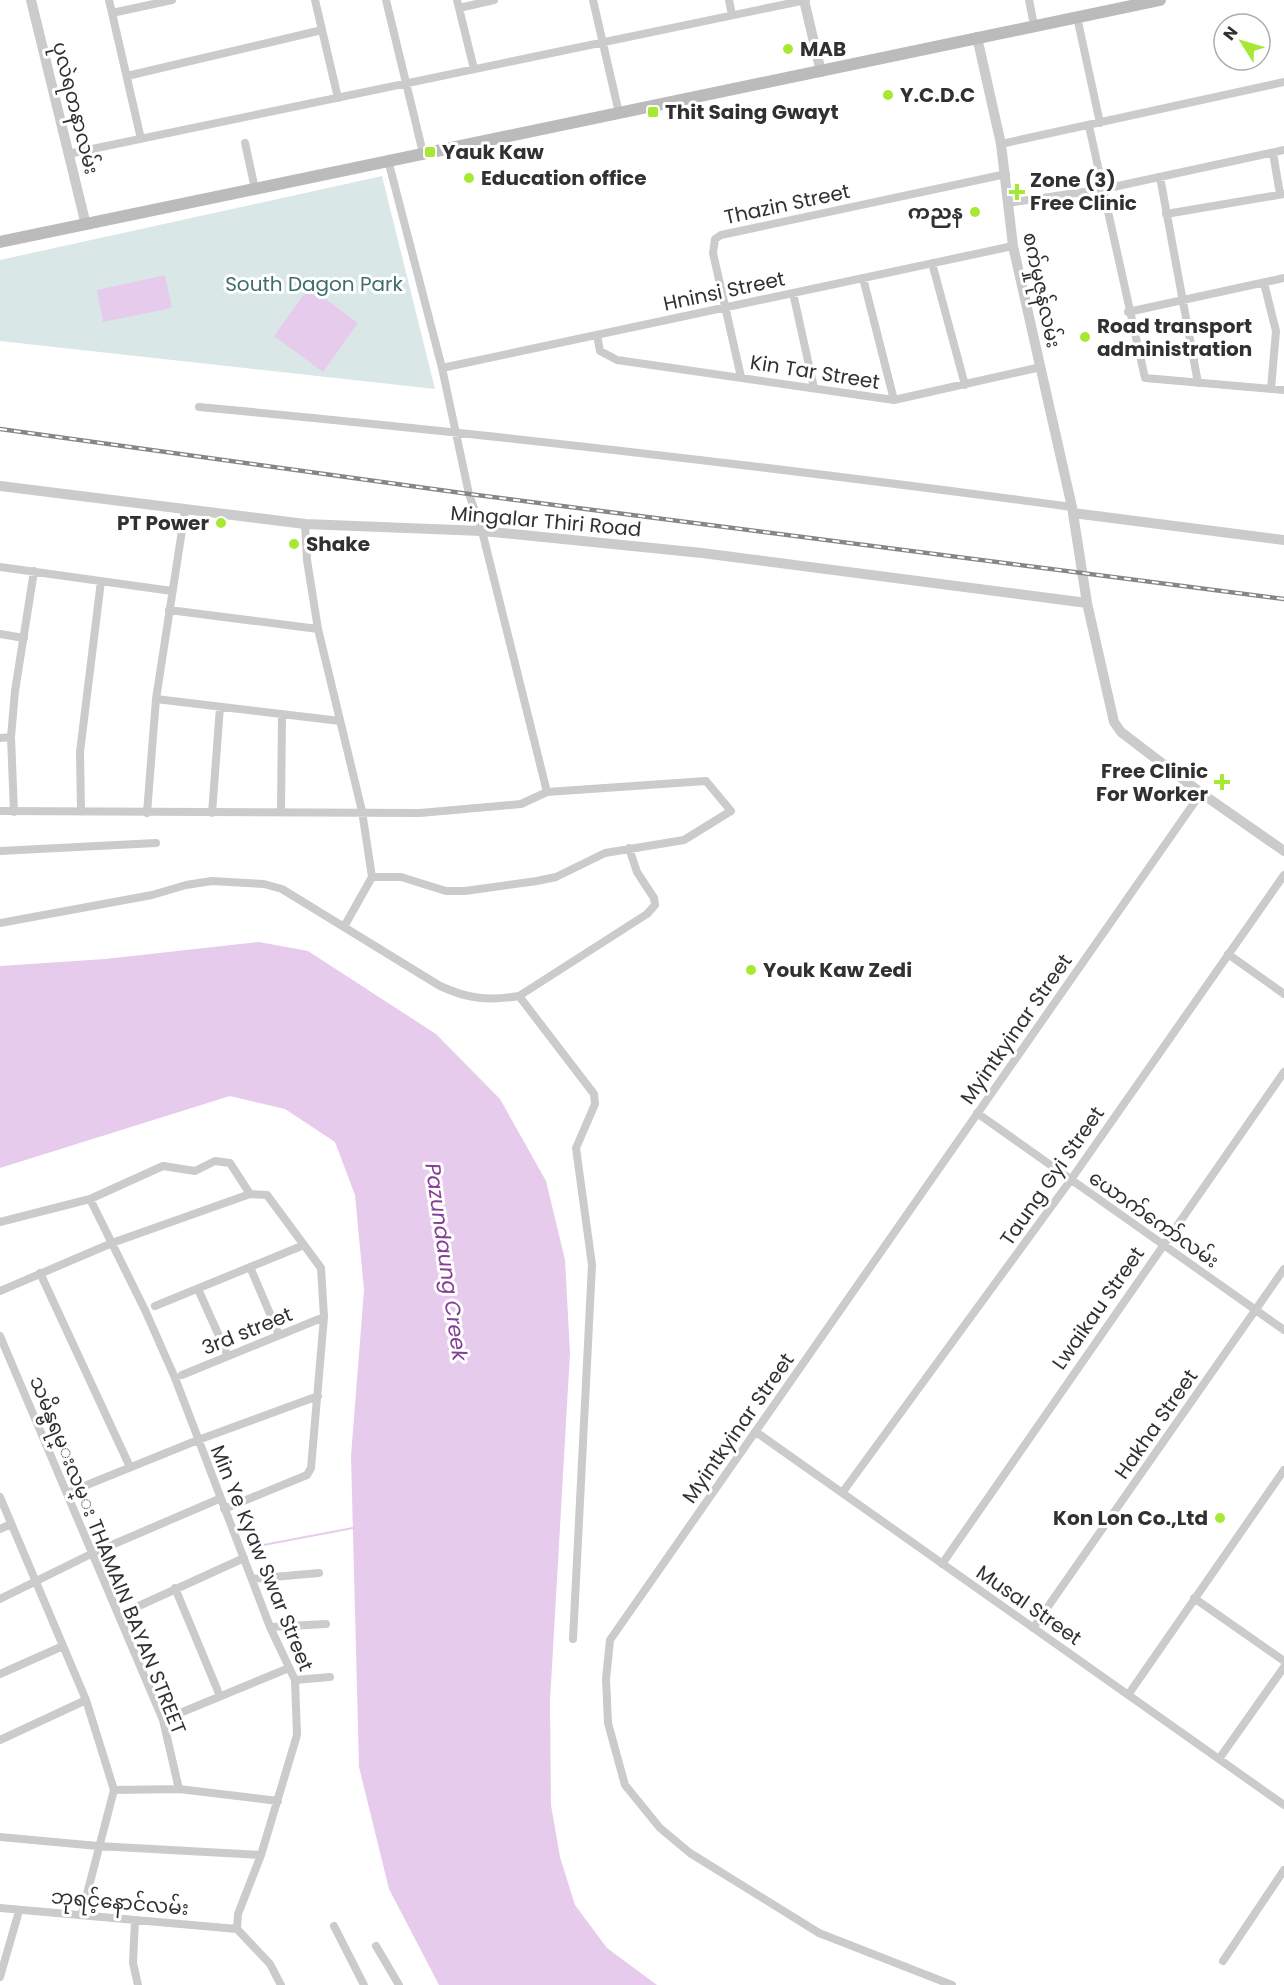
<svg xmlns="http://www.w3.org/2000/svg" width="1284" height="1985" font-family="Poppins,'Noto Sans Myanmar',sans-serif">
<rect width="100%" height="100%" fill="#fff"/>
<path fill="#d9e8e7" d="M382,176L435,389L0,341V260Z"/>
<path fill="#e7cbed" d="M165,275L172,308L103,322L97,290Z
M309,287L358,323L323,372L274,336Z
M259,942L308,951L436,1034L500,1099L546,1181L565,1260L570,1353L550,1701L551,1805L560,1857L575,1905L607,1948L657,1985H439L389,1889L359,1767L351,1456L364,1290L355,1195L335,1142L285,1109L230,1096L0,1168V966L105,959Z"/>
<g fill="none" stroke-linecap="round" stroke-linejoin="round">
<path stroke="#e7cbed" stroke-width="2" d="M258,1546L353,1528"/>
<path stroke="#cbcbcb" stroke-width="8" d="M109,0L141,139
M315,0L338,98
M386,0L423,153
M457,0L474,69
M593,0L619,113
M729,0L732,15
M1029,0L1034,25
M459,8L494,0
M112,13L172,0
M1077,17L1100,123
M127,76L322,30
M1089,126L1145,378L1284,390
M245,143L255,189
M1001,144L1284,82
M1273,153L1280,194
M68,154L806,0
M388,160L442,368L469,494L482,531L547,792
M1160,177L1198,383
M1007,203L1104,189L1284,150
M1166,214L1284,194
M932,263L965,385
M863,278L894,400
M1264,283L1276,331L1271,389
M793,293L814,388
M1128,312L1284,278
M597,335L600,351L617,360L894,400L1041,367
M442,368L1013,246
M741,377L713,253L715,239L721,235L1006,174
M199,407C491,434 782,468 1072,507
M305,524L307,560L318,629L362,811L372,877L345,925
M0,567L172,591
M169,610L318,629
M0,634L24,638
M156,699L340,721
M0,738L11,737
M0,811L420,813L521,804L547,792L706,781L731,811L684,840L605,853L556,877L537,881L465,891H446L401,877H372
M14,812L11,737L15,691L34,571
M81,812L80,752L101,581
M281,812L282,714
M147,813L156,699L185,511
M212,813L220,707
M0,851L156,843
M0,923L152,895L186,885L212,881L264,884L282,889L440,986C468,999 489,1001 519,996L647,914L655,905L654,898L637,872L629,848
M1228,954L1284,994
M519,996L594,1094L595,1104L576,1148L592,1265L573,1639
M977,1113L1284,1330
M90,1199L145,1310L175,1378L270,1627L295,1680L297,1735L261,1855L238,1914L237,1929L270,1964L281,1985
M0,1222L90,1199L163,1166L195,1171L215,1161L230,1163L250,1194
M250,1267L279,1335
M40,1273L130,1467
M198,1289L228,1356
M0,1291L112,1243L250,1194L267,1195L321,1268L324,1317L311,1468L307,1475L224,1509
M155,1306L304,1245
M0,1336L163,1720L179,1789
M182,1375L324,1317
M756,1432L1284,1805
M67,1493L198,1440L318,1396
M842,1493L1070,1181L1284,875
M0,1497L86,1700L114,1790L82,1913
M0,1529L11,1524
M942,1564L1284,1072
M252,1579L319,1573
M175,1588L220,1696
M1194,1598L1284,1661
M0,1599L93,1553L219,1499
M119,1615L244,1558
M270,1627L326,1624
M1033,1628L1284,1269
M0,1674L63,1646
M295,1680L330,1677
M1128,1695L1284,1470
M163,1720L289,1668
M0,1740L86,1700
M1219,1759L1284,1667
M114,1790L179,1789L278,1801
M0,1837L98,1846L261,1855
M0,1908L237,1929
M135,1920L133,1963L138,1985
M334,1926L364,1985
M376,1946L399,1985
M1223,1961L1284,1870
M0,1977L19,1911
M952,1985L819,1933L690,1853L660,1828L625,1785L608,1723L606,1679L610,1640L1201,793"/>
<path stroke="#cbcbcb" stroke-width="10" d="M31,0L86,225
M804,0L821,72
M977,37L1001,144L1013,246L1072,507L1087,603L1114,722L1121,732L1201,793L1284,851
M0,486L305,524L482,531L702,553L1087,603
M1073,513L1284,540"/>
<path stroke="#bbb" stroke-width="12" d="M0,242L1160,0"/>
<g stroke="#868686" stroke-width="4.5">
<path id="rail" d="M0,429L469,494L1284,599"/>
</g>
<use href="#rail" stroke="#fff" stroke-width="2" stroke-dasharray="7" stroke-linecap="butt"/>
</g>
<g fill="#a6e833" stroke="#fff" stroke-width="2">
<circle cx="788" cy="49" r="6"/>
<circle cx="888" cy="95" r="6"/>
<rect x="647" y="106" width="12" height="12" rx="3"/>
<rect x="424" y="146" width="12" height="12" rx="3"/>
<circle cx="469" cy="178" r="6"/>
<path d="M1014 183h6v6h6v6h-6v6h-6v-6h-6v-6h6z"/>
<circle cx="975" cy="212" r="6"/>
<circle cx="1085" cy="337" r="6"/>
<circle cx="221" cy="523" r="6"/>
<circle cx="294" cy="544" r="6"/>
<path d="M1219 773h6v6h6v6h-6v6h-6v-6h-6v-6h6z"/>
<circle cx="751" cy="970" r="6"/>
<circle cx="1220" cy="1518" r="6"/>
</g>
<g text-anchor="middle" stroke-width="6" stroke-linejoin="round" paint-order="stroke">
<g font-size="20" font-weight="bold" fill="#313131" stroke="#fff" text-anchor="start">
<text x="800" y="56">MAB</text>
<text x="900" y="102">Y.C.D.C</text>
<text x="665" y="119">Thit Saing Gwayt</text>
<text x="442" y="159">Yauk Kaw</text>
<text x="481" y="185">Education office</text>
<text x="1030" y="187">Zone (3)<tspan x="1030" dy="23">Free Clinic</tspan></text>
<text x="963" y="219" text-anchor="end">ကညန</text>
<text x="1097" y="333">Road transport<tspan x="1097" dy="23">administration</tspan></text>
<text x="209" y="530" text-anchor="end">PT Power</text>
<text x="306" y="551">Shake</text>
<text x="1208" y="778" text-anchor="end">Free Clinic<tspan x="1208" dy="23">For Worker</tspan></text>
<text x="763" y="977">Youk Kaw Zedi</text>
<text x="1208" y="1525" text-anchor="end">Kon Lon Co.,Ltd</text>
</g>
<g font-size="20" fill="#313131" stroke="#fff">
<text transform="translate(76 108) rotate(76)" y="7">ပုလဲရတနာလမ်း</text>
<text transform="translate(787 204) rotate(-12)" y="7">Thazin Street</text>
<text transform="translate(1042 290) rotate(78)" y="7">စက်မှုဇုန်လမ်း</text>
<text transform="translate(724 291) rotate(-12)" y="7">Hninsi Street</text>
<text transform="translate(815 372) rotate(9)" y="7">Kin Tar Street</text>
<text transform="translate(546 521) rotate(5)" y="7">Mingalar Thiri Road</text>
<text transform="translate(1016 1029) rotate(-55)" y="7">Myintkyinar Street</text>
<text transform="translate(1052 1176) rotate(-55)" y="7">Taung Gyi Street</text>
<text transform="translate(1154 1219) rotate(35)" y="7">ယောက်ကော်လမ်း</text>
<text transform="translate(1098 1308) rotate(-55)" y="7">Lwaikau Street</text>
<text transform="translate(247 1331) rotate(-22)" y="7">3rd street</text>
<text transform="translate(1156 1424) rotate(-55)" y="7">Hakha Street</text>
<text transform="translate(738 1428) rotate(-55)" y="7">Myintkyinar Street</text>
<text transform="translate(108 1555) rotate(68)" y="7">သမိန္ဗရမ္းလမ္း THAMAIN BAYAN STREET</text>
<text transform="translate(262 1558) rotate(68)" y="7">Min Ye Kyaw Swar Street</text>
<text transform="translate(1029 1605) rotate(35)" y="7">Musal Street</text>
<text transform="translate(120 1902) rotate(5)" y="7">ဘုရင့်နောင်လမ်း</text>
</g>
<g font-size="20" fill="#3d6d6c" stroke="#fff">
<text x="314" y="291">South Dagon Park</text>
</g>
<g font-size="21" font-style="italic" fill="#853d95" stroke="#fff">
<text transform="translate(446 1262) rotate(82)" y="7">Pazundaung Creek</text>
</g>
</g>
<g transform="translate(1242 42) rotate(307)"><circle r="28" fill="#ffffff" stroke="#adadad" stroke-width="1.5"/>
<path d="M0-4.5L10 22L0 15L-10 22Z" fill="#a6e833"/>
<text y="-9" font-size="16" font-weight="bold" text-anchor="middle" fill="#313131">N</text>
</g>
</svg>
